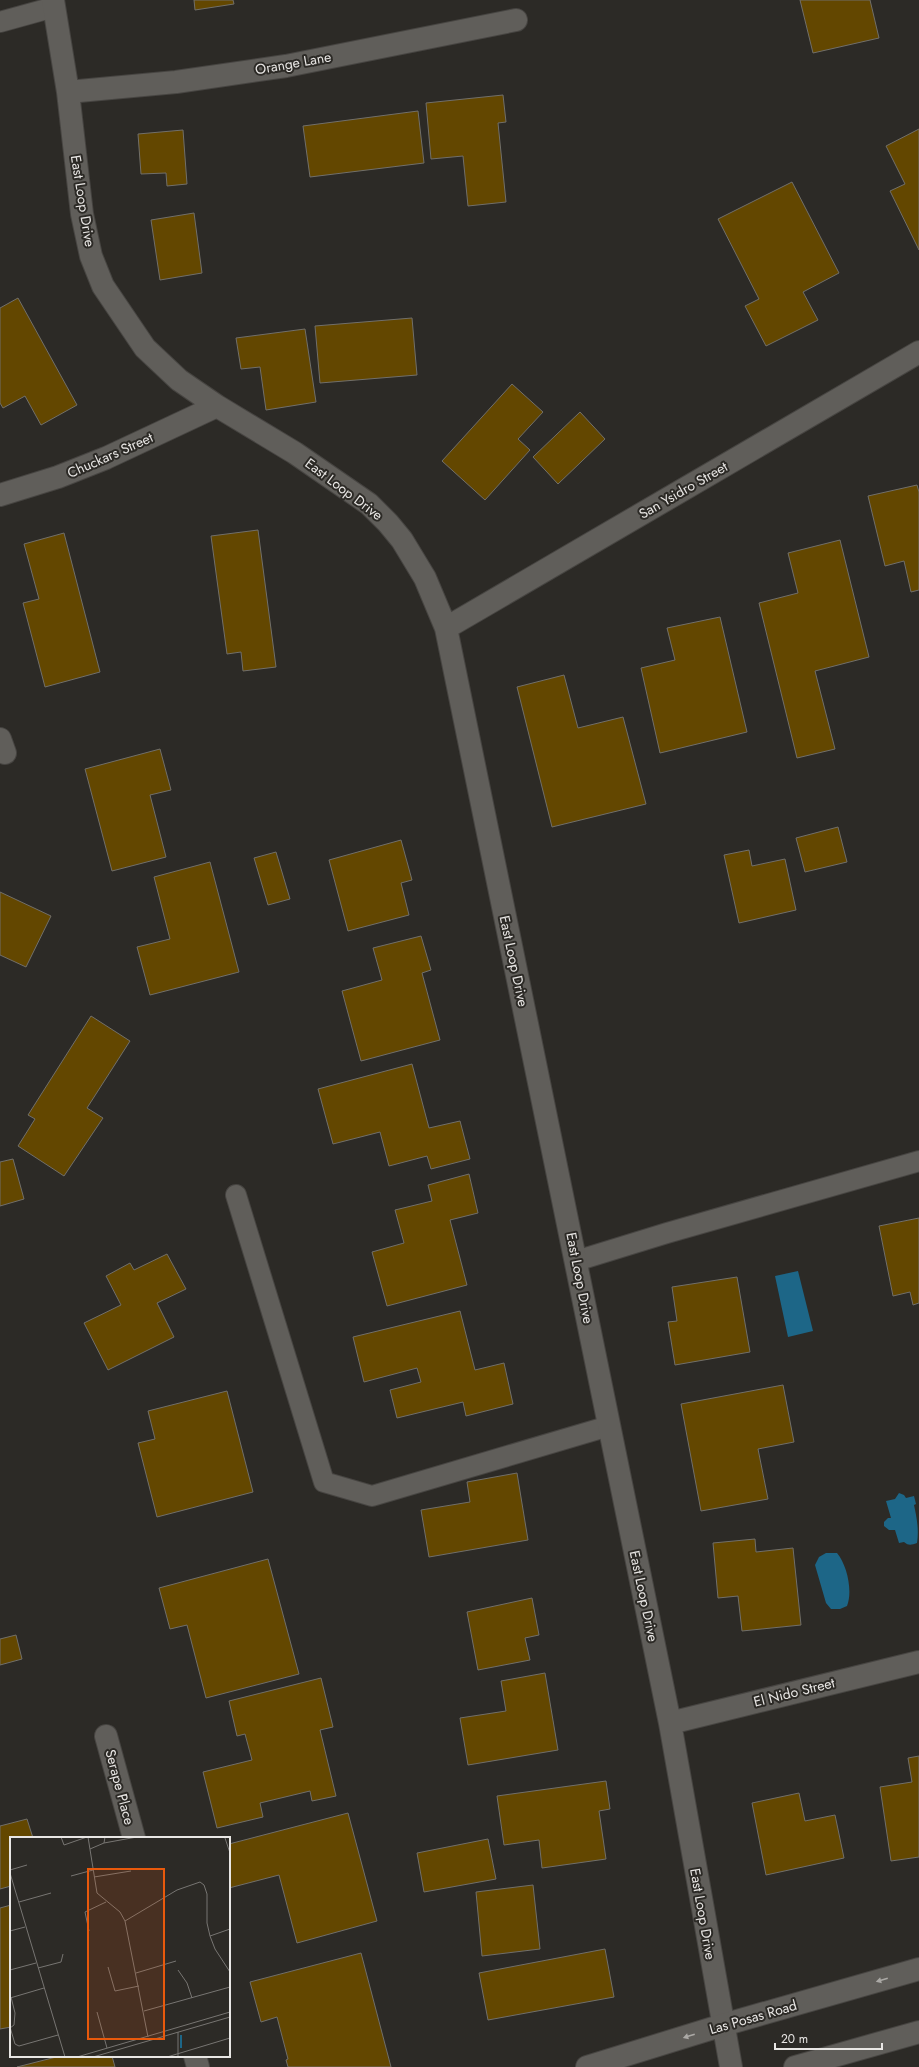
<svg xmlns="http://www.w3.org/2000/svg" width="919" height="2067" font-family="Jost,sans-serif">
<rect width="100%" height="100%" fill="#2c2a26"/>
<path fill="#1d6687" d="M798,1271L813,1331L788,1337L775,1276Z
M899,1493L904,1495L906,1498L914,1496L916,1504L914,1505C917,1519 919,1530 917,1543C911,1545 909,1546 904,1542L899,1543L895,1530H889L884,1526V1522L888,1518H891L886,1501L895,1499Z
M826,1553H837C847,1565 853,1591 847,1606L840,1609H831L826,1603L815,1565L819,1557Z"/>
<path fill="#634700" stroke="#716f6a" d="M194,0H233L234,4L195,10Z
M800,0H870L879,38L813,53Z
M503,95L506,122L498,123L506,202L468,206L463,156L431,159L426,103Z
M418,111L424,163L310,177L303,126Z
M919,129V250L890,191L905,184L886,146Z
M183,130L187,184L167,186L166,173L141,174L138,134Z
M792,182L839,273L803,292L818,320L766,346L745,306L759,299L718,219Z
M194,213L202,273L160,280L151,220Z
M18,298L77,405L41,425L25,396L3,408L0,403V308Z
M412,318L417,375L320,383L315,326Z
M305,329L316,402L266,410L260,367L241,369L236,338Z
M512,384L543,412L518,439L530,450L485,500L442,461Z
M580,412L605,439L558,484L533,457Z
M917,485L919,492V590L911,592L904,561L885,566L868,496Z
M258,530L276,667L243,671L241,652L227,654L211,536Z
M64,533L100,672L45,687L23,603L39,599L24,544Z
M840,540L869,657L815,671L835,749L797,758L759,603L798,593L788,553Z
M720,617L747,732L660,753L641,668L675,660L667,628Z
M564,675L578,728L623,717L646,804L552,827L517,687Z
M160,749L171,790L150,795L166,857L112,871L85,769Z
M838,827L847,862L805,872L796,838Z
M401,840L412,880L401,883L409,915L348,931L329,860Z
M749,850L752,866L785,859L796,910L739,923L724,855Z
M276,852L290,899L268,905L254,858Z
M210,862L239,972L150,995L137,947L170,939L154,877Z
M0,892L51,916L26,967L0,955Z
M421,936L431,970L422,973L440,1040L361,1061L342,991L382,980L373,948Z
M91,1016L130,1041L87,1108L103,1118L64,1176L18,1146L35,1119L28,1115Z
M412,1064L429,1128L460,1121L470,1159L431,1169L427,1156L389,1166L380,1132L333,1144L318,1089Z
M13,1159L24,1199L0,1206V1162Z
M469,1174L478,1213L450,1220L467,1285L387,1306L372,1252L404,1243L395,1210L432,1201L428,1185Z
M919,1218V1303L913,1305L910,1292L893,1296L879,1226Z
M167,1254L186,1289L157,1303L174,1337L108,1370L84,1323L121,1305L106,1276L130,1263L134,1270Z
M737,1277L750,1352L675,1365L668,1322L677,1321L672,1287Z
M460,1311L475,1370L504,1363L513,1404L466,1416L463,1402L397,1418L390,1390L421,1382L417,1368L364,1382L353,1337Z
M783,1385L794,1442L758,1449L768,1499L701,1511L681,1404Z
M227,1391L253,1492L157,1517L138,1443L155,1439L148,1411Z
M517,1473L528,1540L429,1557L421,1510L470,1502L467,1482Z
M755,1539L756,1552L793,1548L801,1625L742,1631L738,1596L718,1598L713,1543Z
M268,1559L299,1674L206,1698L187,1625L170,1629L159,1588Z
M532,1598L539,1635L525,1638L530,1660L478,1670L467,1612Z
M16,1635L22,1659L0,1665V1639Z
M545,1673L558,1750L468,1765L460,1718L506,1711L501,1681Z
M321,1678L333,1727L320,1730L336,1796L312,1801L310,1791L260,1803L263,1817L217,1828L203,1772L252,1760L245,1734L237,1736L229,1701Z
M919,1756V1857L891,1861L880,1787L912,1782L908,1758Z
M606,1781L610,1809L599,1811L606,1859L542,1868L539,1840L504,1845L497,1796Z
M799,1793L805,1821L835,1815L844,1858L766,1875L752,1803Z
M348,1813L377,1921L297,1943L279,1875L229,1888V1844Z
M27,1819L33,1838H11V1886L0,1889V1826Z
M488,1839L496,1879L424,1892L417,1853Z
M533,1885L540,1949L482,1956L476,1892Z
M11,1905V2027L0,2029V1908Z
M605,1949L614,1997L488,2020L479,1973Z
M361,1953L391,2067H288L286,2060L288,2059L277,2017L261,2022L250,1982Z
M60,2056H112L115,2067H17Z"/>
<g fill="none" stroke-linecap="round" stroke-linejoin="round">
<g stroke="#474542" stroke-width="22">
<path id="lane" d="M0,22L54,7
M236,1195L324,1482L372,1496L609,1426
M576,1261L667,1233L919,1161"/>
</g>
<g stroke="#474542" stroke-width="24">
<path id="street" d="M53,0L68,92L82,214L91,256L103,286L145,348L179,380L217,406L295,453L369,504L388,523L402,540L425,578L446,628L670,1723L731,2067
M68,92L176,82L286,66L516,20
M0,495L58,477L106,458L217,406
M446,628L919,352
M0,739L5,753
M670,1723L919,1662
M106,1736L134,1838
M195,2056L198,2067"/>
</g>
<g stroke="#474542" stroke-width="24">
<path id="secondary" d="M587,2067L723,2025L919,1969
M795,2067L919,2032"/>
</g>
<use href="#lane" stroke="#605e5a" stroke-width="20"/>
<use href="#street" stroke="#605e5a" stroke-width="22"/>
<use href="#secondary" stroke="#605e5a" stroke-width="22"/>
</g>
<defs><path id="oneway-solid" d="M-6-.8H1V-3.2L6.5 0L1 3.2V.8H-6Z"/></defs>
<g fill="#aba9a6">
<use href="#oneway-solid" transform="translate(882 1980) rotate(164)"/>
<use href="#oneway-solid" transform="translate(689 2036) rotate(163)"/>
</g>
<g text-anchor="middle" stroke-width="4" stroke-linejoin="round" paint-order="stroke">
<g font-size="14" fill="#e8e6e4" stroke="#2c2a26">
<text transform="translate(293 63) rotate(-10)" y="5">Orange Lane</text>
<text transform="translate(83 201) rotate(81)" y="5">East Loop Drive</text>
<text transform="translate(110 455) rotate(-24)" y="5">Chuckars Street</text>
<text transform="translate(344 489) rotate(37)" y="5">East Loop Drive</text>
<text transform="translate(683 490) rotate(-30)" y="5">San Ysidro Street</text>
<text transform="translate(514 961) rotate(78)" y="5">East Loop Drive</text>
<text transform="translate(580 1278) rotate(79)" y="5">East Loop Drive</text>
<text transform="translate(644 1596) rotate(78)" y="5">East Loop Drive</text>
<text transform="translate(794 1692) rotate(-14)" y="5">El Nido Street</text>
<text transform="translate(120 1787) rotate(75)" y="5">Serape Place</text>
<text transform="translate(703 1914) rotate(80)" y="5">East Loop Drive</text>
<text transform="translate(753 2017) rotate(-16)" y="5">Las Posas Road</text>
</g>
</g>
<g transform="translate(10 1837)">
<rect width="220" height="220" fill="#2c2a26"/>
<path fill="none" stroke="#1d6687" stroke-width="2" d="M171,198V211"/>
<path fill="none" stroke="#777572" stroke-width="1" d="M51,0L54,8L77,0M78,0L87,56L110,75L115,84L138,200M215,1L220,16M94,6L127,0M80,12L94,6L95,0M0,33L17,28M0,36L55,220M61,39L83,33M84,40L121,34M9,65L41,56M115,84L167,53L190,45L194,48L197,57V86L200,99L205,112L220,135M0,94L15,90M79,94L75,75L96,65M200,99L220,92M98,130L105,154L129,149M28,131L51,125L53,117M0,133L26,126M168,133L177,146L182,161M126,136L166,124M0,161L34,151M134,174L220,150M87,175L97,211M0,190L5,207L9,209L48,198M0,191L4,188L5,176L1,160M168,195V220M67,220L220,175M83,220L220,180M157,220L220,201"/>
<path fill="#e8590c" fill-opacity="0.15" stroke="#e8590c" stroke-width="2" d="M78,32H154V202H78Z"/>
<rect width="220" height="220" fill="none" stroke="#e8e6e4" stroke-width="2"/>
</g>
<path d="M775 2043v6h107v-6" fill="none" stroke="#e8e6e4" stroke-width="2"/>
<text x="781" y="2043" font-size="12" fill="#e8e6e4" stroke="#2c2a26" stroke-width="3" paint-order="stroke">20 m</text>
</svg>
